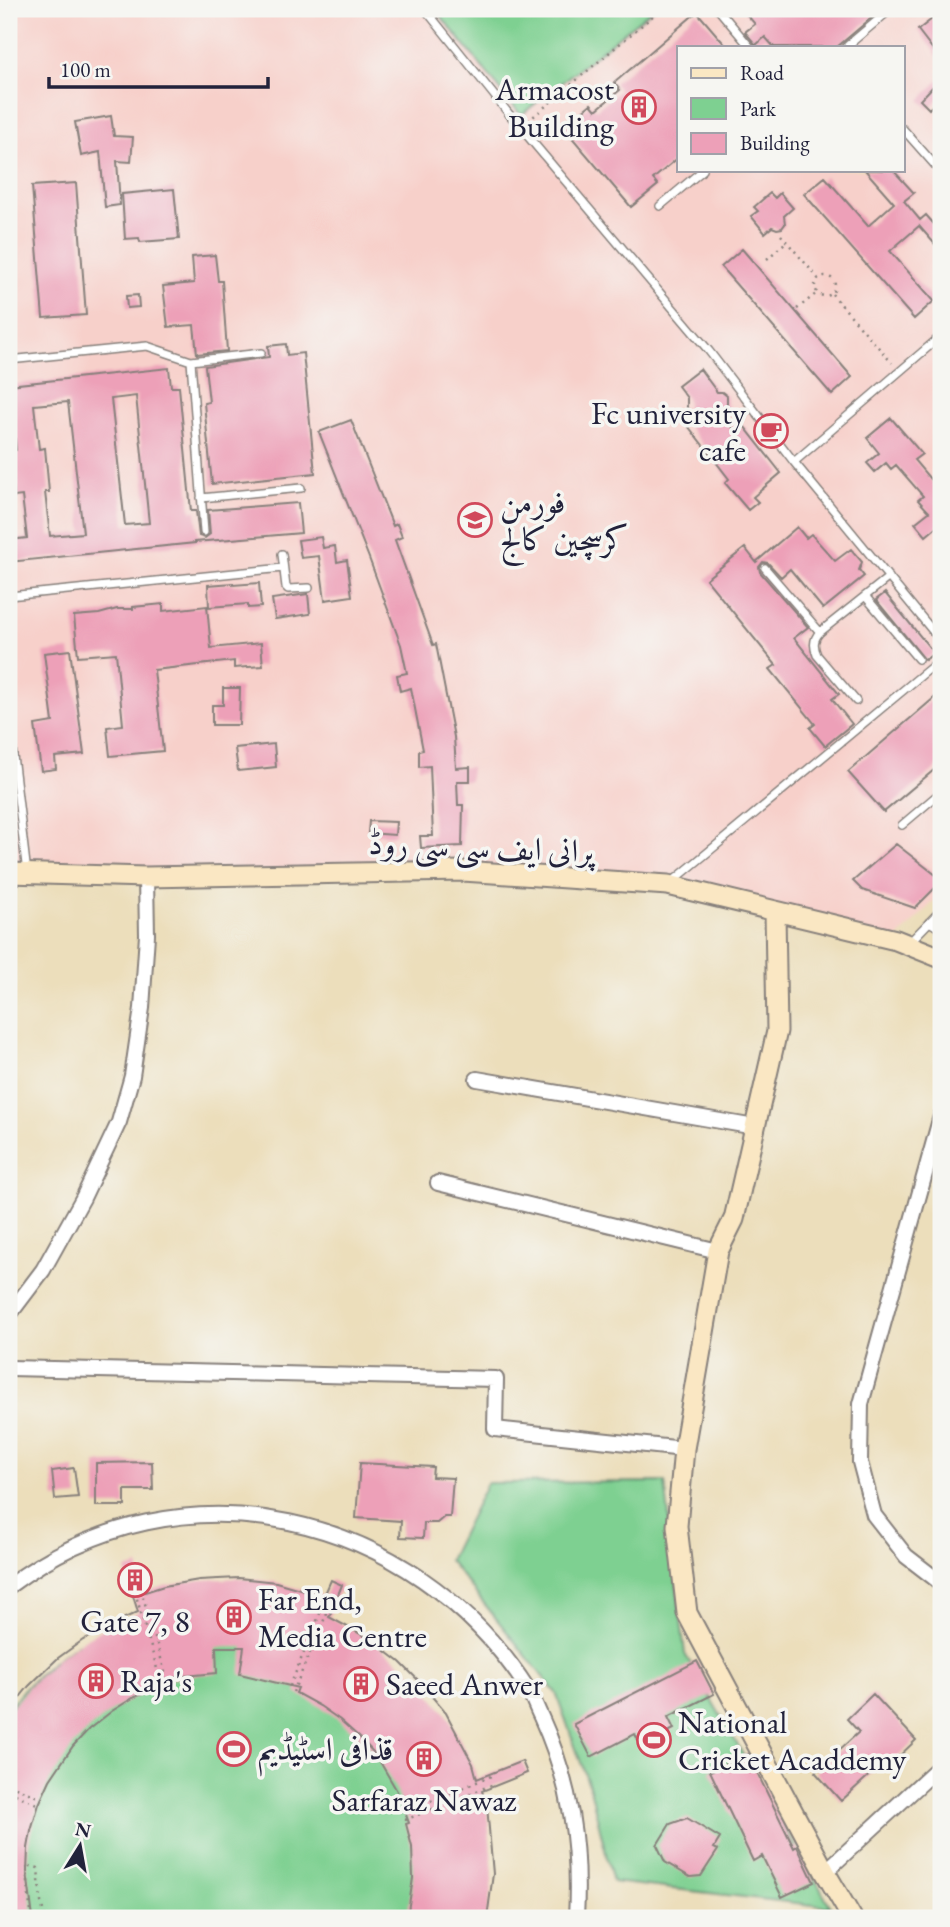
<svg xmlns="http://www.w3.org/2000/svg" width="950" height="1927" font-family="'EB Garamond',Amiri,serif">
<rect width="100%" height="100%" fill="#f6f6f2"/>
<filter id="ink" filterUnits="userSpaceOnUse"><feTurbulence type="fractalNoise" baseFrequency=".0143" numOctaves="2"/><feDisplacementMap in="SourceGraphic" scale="14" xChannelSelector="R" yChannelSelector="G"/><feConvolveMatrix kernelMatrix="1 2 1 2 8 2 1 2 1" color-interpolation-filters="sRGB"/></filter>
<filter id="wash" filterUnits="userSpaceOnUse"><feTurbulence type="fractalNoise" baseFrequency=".00686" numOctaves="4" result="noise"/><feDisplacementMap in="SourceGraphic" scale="28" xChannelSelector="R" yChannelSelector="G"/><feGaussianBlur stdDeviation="1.57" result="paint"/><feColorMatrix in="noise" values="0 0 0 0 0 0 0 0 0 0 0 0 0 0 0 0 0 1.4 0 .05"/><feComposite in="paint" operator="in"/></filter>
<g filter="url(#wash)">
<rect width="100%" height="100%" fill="#ecdebb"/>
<path fill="#f7d0ca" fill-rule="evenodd" d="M9,9H941V894L896,940L668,885L463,871L9,874ZM679,47H903V170H679Z"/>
<path fill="#7ed091" stroke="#507966" stroke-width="2" d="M435,9H653L521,115Z
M665,1482L685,1654L831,1907L613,1882L590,1788L556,1693L449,1560L487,1483Z
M284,1611L486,1903L483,1918H9V1708L23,1690L49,1665L78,1644Z"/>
<g id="blocks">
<path fill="#eda0b8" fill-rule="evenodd" d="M742,9H882L837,47H774L765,37L756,45L745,32L755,24Z
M697,12L727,47H679V157L653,179L658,185L631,207L563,127L591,104L596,110L620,90L614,83Z
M941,12V60L918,30Z
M941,78V97L929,109L920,100Z
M111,116L114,136L133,137L131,162L117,161L120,205L105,207L100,152L81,156L75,122Z
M865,170H893L914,193L904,201L920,220L926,215L941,232V251L919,226L890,251L934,301L914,319L804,194L825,177L868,226L894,203Z
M76,183L86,315L43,318L32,186Z
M174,189L179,239L140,242L139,238L125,239L122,194Z
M770,193L775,198L780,193L793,208L784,216L785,224L782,228L777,229L772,227L765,233L751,216L758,211L754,207Z
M742,249L852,377L832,395L721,267Z
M215,255L218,281H222L227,351L197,354L194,325L168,327L163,286L194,283L192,257Z
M138,295L139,307L127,308L126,296Z
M286,344L287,355L303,353L315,473L212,484L204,403L209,402L205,366L269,357L268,346Z
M169,368L171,387H179L191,511H196L199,536L205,538L210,534L208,510L298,503L301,533L195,542V543L9,562V540L27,538L22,496L14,497L10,451L16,450L12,409H9V385ZM136,396L149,523L125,525L111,399ZM68,402L83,533L50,536L45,492H49L45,448L39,449L34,405Z
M700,369L717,392H722L727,396V405L729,408L722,413L736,432L744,426L781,473L753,497L758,502L748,510L725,483L729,479L685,422L693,416L687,408V398L678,386Z
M891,418L922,454L914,460L935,485L941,479V527L939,525L926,536L915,523L929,512L918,500L923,496L896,465L891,469L886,463L875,472L867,463L879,453L867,438Z
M351,420L393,526L397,524L402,537L395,540L433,645L436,644L454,737L456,768L470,767V781H457L458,805H463L462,846L421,848L420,836H433L430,766L419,767V751L423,750L411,688L400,691L397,675L407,673L401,645L369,558L319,432Z
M797,527L806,538L811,534L835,561L851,549L862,562L859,570L864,576L823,609L790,569L781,577L768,563L763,562L759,567L760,572L808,627L794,638L839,694L832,699L852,724L825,746L810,728L815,724L770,669L776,665L706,579L745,548L756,562Z
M321,537L323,548L335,546L337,562L347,560L352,596L325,600L319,556L301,558L298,540Z
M233,583V585L259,583L261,607L248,608V604L209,607L208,585Z
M885,593L934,653L925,660L876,600Z
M308,594L310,614L275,619L272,599Z
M163,604V611L207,606L211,648L261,643L263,666L234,668V661L154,670L163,751L110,756L107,727L123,725L116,653L78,656L74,616L99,614L117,609H133V607Z
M70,650L84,754L55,757L56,769L41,771L35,725L53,722L44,653Z
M223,688H240L239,725H212V705H223Z
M941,692V764L884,812L848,772Z
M274,744L276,767L238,771L235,748Z
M369,821L396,822L395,835L368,833Z
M896,844L941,879V882L915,908L862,890L853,881Z
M152,1462L153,1490H125V1506H96V1463Z
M360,1463L433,1467L432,1477L453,1478L450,1517H444L437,1523H424L423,1538L400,1537L401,1521L356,1518Z
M74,1468L78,1497L55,1499L52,1471Z
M138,1566L145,1592L164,1586L199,1580L218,1579L239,1578L276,1582L324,1596L331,1580L342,1585L329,1617L370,1639L400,1662L418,1680L446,1713L473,1764L477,1779L522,1761L527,1773L482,1791L487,1806L493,1874L487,1918H407L413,1878L412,1847L406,1824L409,1823L397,1791L376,1755L359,1737L340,1720L320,1706L296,1693L298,1688L240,1674L244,1647H216L217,1673L184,1676L158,1681L160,1686L133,1698L112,1711L89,1729L73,1746L50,1780L39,1804L31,1831L28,1848L27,1872L33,1918H9V1711L29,1686L58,1658L83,1640L112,1624L138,1612L125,1570Z
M697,1661L714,1694L668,1717L674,1729L666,1733L664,1743L660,1746H655L647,1742L641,1746L635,1734L591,1757L574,1724Z
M873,1694L916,1740L890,1765L886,1760L841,1801L815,1772L859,1732L847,1719Z
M748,1754L794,1848L797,1846L814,1882L782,1897L762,1856L753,1861L710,1771Z
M687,1818L720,1838L714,1848L718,1850L701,1876L690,1877L665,1862L657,1845L670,1824Z"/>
</g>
</g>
<g filter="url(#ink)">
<use href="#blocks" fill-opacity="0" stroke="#87807b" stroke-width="2"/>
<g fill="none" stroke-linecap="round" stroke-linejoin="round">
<g stroke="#87807b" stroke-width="10">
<path id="lane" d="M425,9L509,114L709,351L794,462L941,641
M718,9L750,47
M846,47L891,9
M903,129L941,172
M660,206L703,170
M9,360L147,346L191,361L261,353
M191,361L204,532
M794,462L941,336
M201,498L301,488
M282,554L286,587L288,589L309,588
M765,568L820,632
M9,596L283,568
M865,596L918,659
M856,701L817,655C813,646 813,639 820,632L889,577
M9,722L27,873
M902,825L941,792
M672,882L941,659
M929,922L941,929
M908,944L941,910"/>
</g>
<g stroke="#87807b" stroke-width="18">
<path id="street" d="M477,1079L755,1127
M941,1116L861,1404L860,1462L874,1515L906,1556L941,1583
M438,1183L718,1251
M9,1315L43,1270L83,1198L119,1122L132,1076L142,1008L147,935L146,877
M9,1368L496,1379L495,1429L684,1449
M9,1586C180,1456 414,1512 527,1688C533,1697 536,1707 541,1717C571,1783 580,1846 576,1918
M825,1872L941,1765"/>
</g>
<g stroke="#87807b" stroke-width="23">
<path id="secondary" d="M9,873L146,877L463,871L668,885L896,940L941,958
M775,912L777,1031L734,1219L718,1251L684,1449L677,1526L687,1613L825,1872L852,1918"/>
</g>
<path stroke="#87807b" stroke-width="2.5" stroke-dasharray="2 5" stroke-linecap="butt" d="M528,121L661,9
M781,235L818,278
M767,259L787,241
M815 286a10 10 0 1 1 20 0a10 10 0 1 1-20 0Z
M832,294L892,363
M797,309L817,293
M141,1590L167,1679
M135,1592L162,1686
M290,1686L324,1604
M293,1692L330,1606
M9,1784L42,1799
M9,1791L39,1805
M405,1812L491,1776
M405,1820L494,1784
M32,1918L29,1899L27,1865L38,1868L41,1902L45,1918"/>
<use href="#lane" stroke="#fff" stroke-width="7"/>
<use href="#street" stroke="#fff" stroke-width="14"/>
<use href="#secondary" stroke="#fae7c3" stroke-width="19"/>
</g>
</g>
<defs>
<g id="building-ring" transform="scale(1.75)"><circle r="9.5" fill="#f6f6f2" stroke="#d1495b" stroke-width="1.5"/><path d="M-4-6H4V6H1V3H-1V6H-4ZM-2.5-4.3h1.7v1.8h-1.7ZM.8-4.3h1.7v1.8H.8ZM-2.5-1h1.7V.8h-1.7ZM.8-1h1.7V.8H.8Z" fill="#d1495b"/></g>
<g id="cafe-ring" transform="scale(1.75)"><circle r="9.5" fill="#f6f6f2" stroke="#d1495b" stroke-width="1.5"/><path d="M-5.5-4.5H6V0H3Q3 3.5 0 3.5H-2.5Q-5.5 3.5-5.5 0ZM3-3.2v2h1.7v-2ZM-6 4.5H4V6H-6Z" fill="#d1495b"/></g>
<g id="university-ring" transform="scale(1.75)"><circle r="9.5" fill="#f6f6f2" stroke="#d1495b" stroke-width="1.5"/><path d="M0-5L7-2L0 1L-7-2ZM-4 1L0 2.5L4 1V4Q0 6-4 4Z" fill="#d1495b"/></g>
<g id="stadium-ring" transform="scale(1.75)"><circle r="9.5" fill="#f6f6f2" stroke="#d1495b" stroke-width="1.5"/><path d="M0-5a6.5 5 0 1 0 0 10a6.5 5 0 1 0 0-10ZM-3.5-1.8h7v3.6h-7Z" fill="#d1495b"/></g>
</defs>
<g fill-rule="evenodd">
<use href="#building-ring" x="639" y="107"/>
<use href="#cafe-ring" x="771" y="431"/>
<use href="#university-ring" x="475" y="520"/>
<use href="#building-ring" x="135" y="1580"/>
<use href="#building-ring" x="234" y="1617"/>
<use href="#building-ring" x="96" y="1681"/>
<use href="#building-ring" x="361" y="1684"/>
<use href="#stadium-ring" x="654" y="1740"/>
<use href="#stadium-ring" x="234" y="1749"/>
<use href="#building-ring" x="424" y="1759"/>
</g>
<g text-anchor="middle" stroke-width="7" stroke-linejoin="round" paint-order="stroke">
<g font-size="32" fill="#22223b" stroke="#f6f6f2" text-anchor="start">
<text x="614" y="100" text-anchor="end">Armacost<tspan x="614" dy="37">Building</tspan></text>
<text x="746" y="424" text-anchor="end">Fc university<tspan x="746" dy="37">cafe</tspan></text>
<text x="500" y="513">فورمن<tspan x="500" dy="37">کرسچین کالج</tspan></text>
<text x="258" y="1610">Far End,<tspan x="258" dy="37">Media Centre</tspan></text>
<text x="135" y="1632" text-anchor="middle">Gate 7, 8</text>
<text x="120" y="1692">Raja's</text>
<text x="386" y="1695">Saeed Anwer</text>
<text x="678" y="1733">National<tspan x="678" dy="37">Cricket Acaddemy</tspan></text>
<text x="258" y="1760">قذافی اسٹیڈیم</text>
<text x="424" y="1811" text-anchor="middle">Sarfaraz Nawaz</text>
</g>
<g font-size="32" fill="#22223b" stroke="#f6f6f2">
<text transform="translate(481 847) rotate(2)" y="11">پرانی ایف سی سی روڈ</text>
</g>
</g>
<rect width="950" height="1927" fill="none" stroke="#f6f6f2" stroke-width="35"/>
<rect x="677" y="46" width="228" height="126" fill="#f6f6f2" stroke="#a1a1a9" stroke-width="2"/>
<rect x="691" y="68" width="35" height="10" fill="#fae7c3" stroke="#a1a1a9" stroke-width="2"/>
<text x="740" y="80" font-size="21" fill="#22223b">Road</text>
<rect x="691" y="98" width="35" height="21" fill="#7ed091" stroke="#a1a1a9" stroke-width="2"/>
<text x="740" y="116" font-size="21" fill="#22223b">Park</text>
<rect x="691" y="133" width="35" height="21" fill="#eda0b8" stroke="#a1a1a9" stroke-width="2"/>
<text x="740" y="150" font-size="21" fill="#22223b">Building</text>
<g transform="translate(80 1846) rotate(11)" stroke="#f6f6f2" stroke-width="5" paint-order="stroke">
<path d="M0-5L12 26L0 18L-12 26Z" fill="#22223b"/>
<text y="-10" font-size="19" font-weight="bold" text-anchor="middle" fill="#22223b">N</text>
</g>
<path d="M49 77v10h219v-10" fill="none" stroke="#22223b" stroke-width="3.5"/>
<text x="60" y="77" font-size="21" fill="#22223b" stroke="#f6f6f2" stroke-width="5" paint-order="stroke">100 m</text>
</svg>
